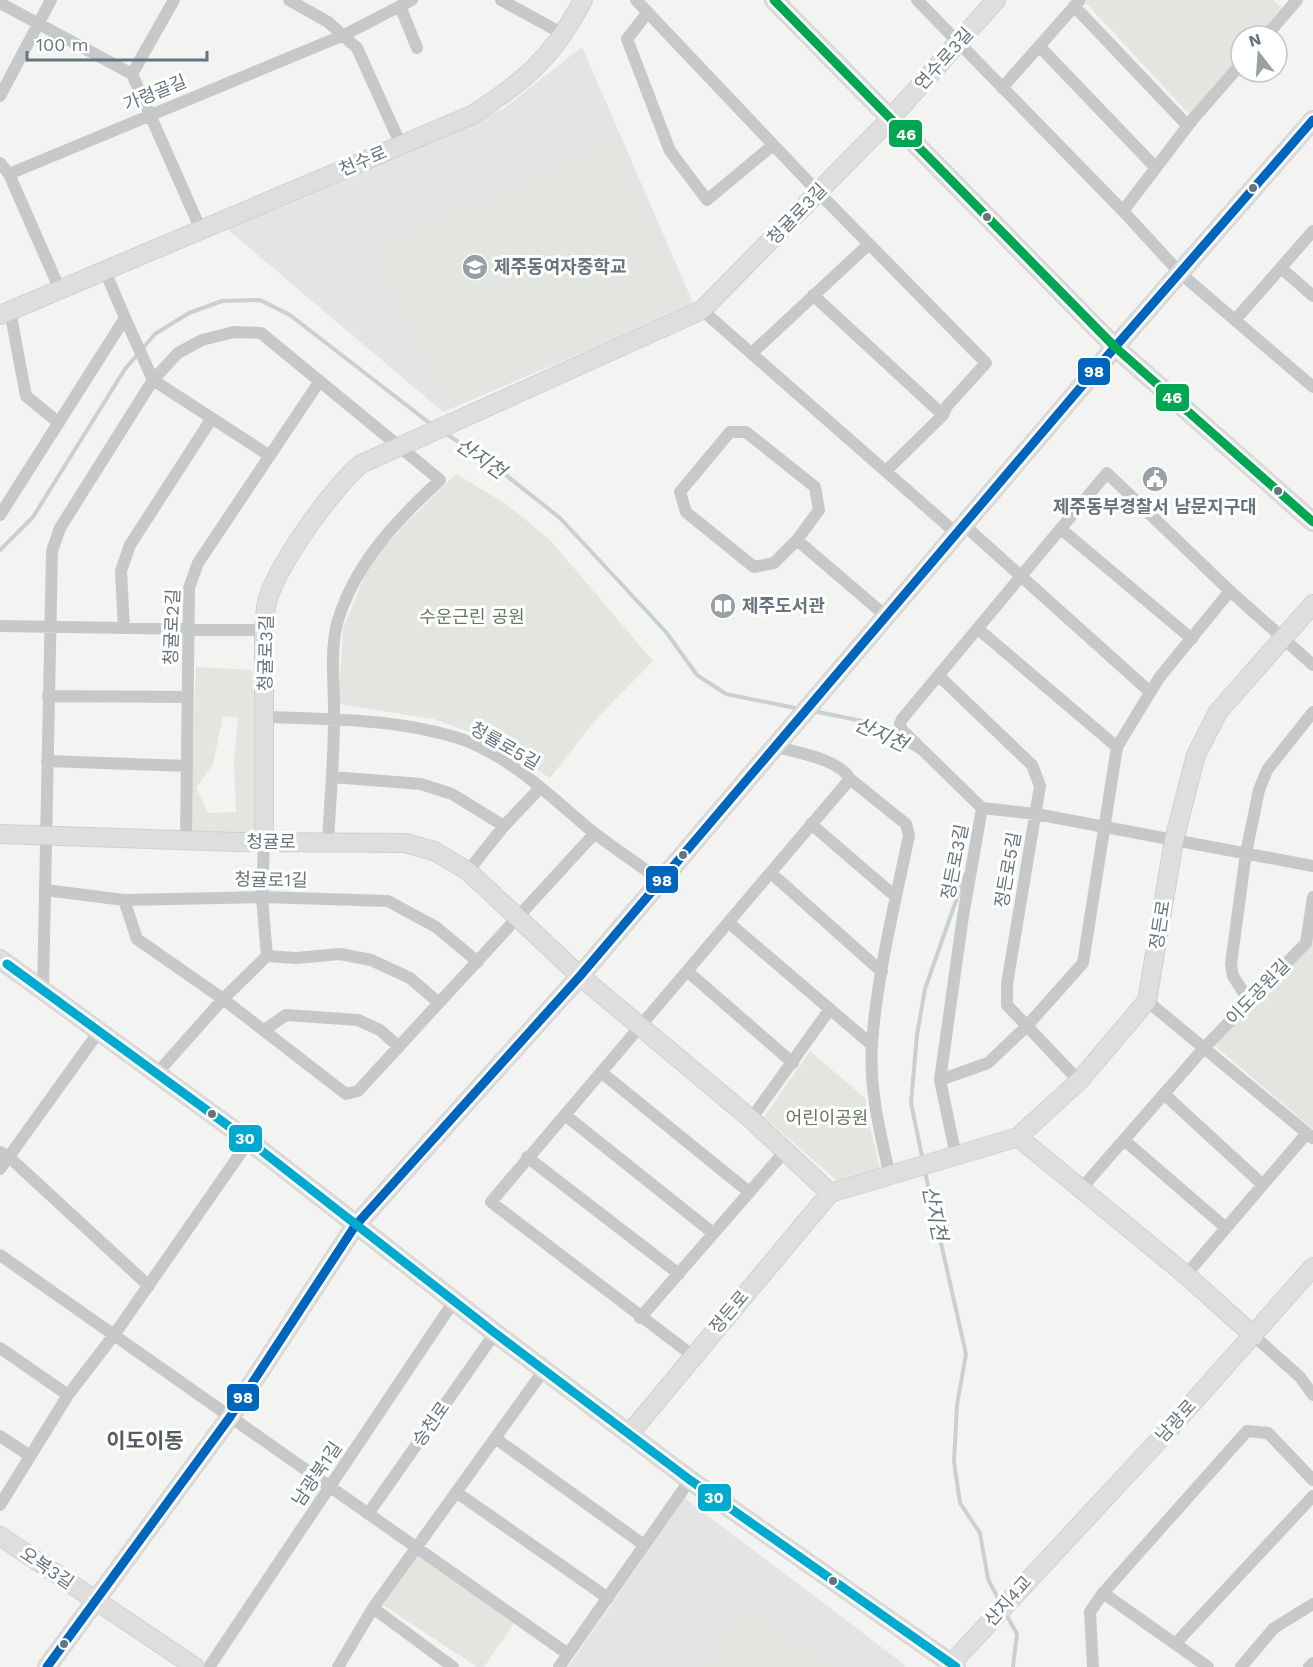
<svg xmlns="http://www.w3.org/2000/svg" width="1313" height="1667" font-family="'Work Sans','Noto Sans KR',sans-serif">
<rect width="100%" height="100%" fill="#f3f3f1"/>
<path fill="#e3e4e4" d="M582,47L694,305L443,412L227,229L503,109Z
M685,1498L905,1665L904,1667H568Z"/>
<path fill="#e2e5e0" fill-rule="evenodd" d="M1088,0H1273L1282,8L1258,36H1241V56L1190,115L1086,3Z
M614,144L688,303L450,402L374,249Z
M456,474L506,504L550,540L653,661L598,717L550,778L490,740L434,719L338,704L343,629L372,558Z
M196,667L252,670L255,712V826L251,836L192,835L190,819ZM223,716L238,718L234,759L236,812L208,813L196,788L213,764Z
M1313,936V1129L1214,1045Z
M810,1051L866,1099V1110L880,1168L840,1183L764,1117Z
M418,1554L516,1620L484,1667H477L383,1605Z
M745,1609L835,1667H707Z"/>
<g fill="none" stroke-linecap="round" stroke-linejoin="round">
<path stroke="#c8d0d2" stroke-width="4" d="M443,432L488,461L560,518L666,632L697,675L726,694L800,709
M0,550L33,517L125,369L155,334L189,313L222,301L260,300L290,315L432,425
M813,711L862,721L917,751
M923,1161L911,1103L917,1035L925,989L965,875
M925,1172L966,1354L957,1405L954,1462L960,1503L980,1533L988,1579L1000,1602
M1006,1614L1017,1634L1013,1667"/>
<g stroke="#d0d0d0" stroke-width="20">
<path id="secondary" d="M774,0L1115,347L1313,522
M0,315L472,115C525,81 553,57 583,0
M0,834L237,842L405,843L434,851L468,871L580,976L751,1119L830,1193L1018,1137L1079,1081L1147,1001L1174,840L1196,755L1218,712L1313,604
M264,842V630C265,620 265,608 268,598C281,560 331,490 361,464L702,310L891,118L996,0
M0,959L249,1141L495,1333L690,1480L956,1667
M1018,1137L1186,1275L1254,1336
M630,1433L830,1193
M0,1536L195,1667
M47,1667L230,1417L355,1226L580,976L1115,347L1313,120
M948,1667L1172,1426L1313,1267"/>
</g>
<path stroke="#c7c8c9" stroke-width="12" d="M289,0L328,22L357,48L401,145
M501,0L565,35
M636,0L818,192L986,363L947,406L943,415L887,470
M917,0L1123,211L1180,273L1313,387
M0,3L132,74L201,230
M400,6L417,48
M1074,6L1188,126
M648,12L627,39L670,151L707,200L773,145
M1266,36L1297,0
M1039,46L1156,168
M132,74L174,0
M1002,88L1080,0
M0,96L51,0
M0,163L9,174L60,290
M9,174L344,35L412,0
M1123,211L1193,119L1241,64
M1281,268L1313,296
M813,295L943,415
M702,310L956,533
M10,311L26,396L59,423
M125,318L153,380L270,456
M1235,320L1313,231
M752,353L869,244
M0,515L125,318L105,271
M964,525L1150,692
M1061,529L1192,639
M797,540L774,563L754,567L686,512L680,492L730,432H746L815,487L819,510L797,540L887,617
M0,626L264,630
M124,628L121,571L130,545L212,418
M978,629L1117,747
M939,676L1032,765L1040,786L1007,984V1005L1079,1081
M48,696L188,697
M265,717C330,719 402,719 464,740C513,758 554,800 593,832C615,849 638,864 660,880
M774,746C796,753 838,758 850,779
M47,761L187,766
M332,777L421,784L452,794L504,826
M982,808L1036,814L1313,866
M811,824L896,897
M186,840L189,588L198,563L319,382
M264,842L262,897L267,956
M468,871L504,826L540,788
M771,873L882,972
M45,890L124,900L262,897L388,901L436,927L478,962
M124,900L137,939L223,999L346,1094L358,1091L595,833
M729,923L872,1045
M687,971L793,1063
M43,990L52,551L60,528L153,380L178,353L202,340L234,332L261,333L440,480C398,519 359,559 340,614C328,646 335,686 334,719C334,760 330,801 328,842
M1147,1001L1313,1138
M1249,1001L1233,976L1231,964L1246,853L1259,790L1267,770L1313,712
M264,1030L286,1015L358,1020L380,1030L399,1047
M158,1072L223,999L267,956L296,958L340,954L371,960L410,978L439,1003
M601,1072L749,1192
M940,1080L988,1063L1026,1027L1083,963L1117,747L1159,678L1230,591
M1164,1094L1263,1185
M565,1115L713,1233
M751,1119L830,1009
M1124,1140L1226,1228
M0,1152L9,1157L149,1286
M956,1156L940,1080L963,916L982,808L902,730L900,724L902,719L1107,473L1230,591L1313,665
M527,1157L679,1274
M0,1169L100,1030
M1081,1189L1204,1048L1306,943L1313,897
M0,1255L568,1654
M1186,1275L1307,1133
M640,1318L786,1150
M1254,1336L1300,1377L1313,1395
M0,1348L68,1395
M692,1355L491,1202L850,779L906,824L909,835C895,904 877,974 872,1044C869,1089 880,1133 890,1176
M0,1436L30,1456
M495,1438L644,1545
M456,1492L608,1598
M0,1505L68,1395L114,1335L249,1141
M368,1514L495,1333
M1103,1593L1208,1667
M373,1608L453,1667
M1176,1643L1313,1496
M209,1667L454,1301
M338,1667L373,1608L544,1370
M559,1667L690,1480
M1093,1667L1090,1612L1103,1593L1247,1431L1268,1433L1313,1480
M1241,1667L1274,1628L1313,1604
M1309,1667L1313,1663"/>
<use href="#secondary" stroke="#dddedd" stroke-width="18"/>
<g stroke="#fff" stroke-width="14">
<path id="bus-1" d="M47,1667L230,1417L355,1226L580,976L1115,347L1313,120"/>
</g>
<g stroke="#fff" stroke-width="14">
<path id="bus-2" d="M774,0L1115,347L1313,522"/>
</g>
<g stroke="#fff" stroke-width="14">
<path id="bus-3" d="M7,964L249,1141L495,1333L690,1480L956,1667"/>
</g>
<use href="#bus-1" stroke="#0065bd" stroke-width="9"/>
<use href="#bus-2" stroke="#00a651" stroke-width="9"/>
<use href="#bus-3" stroke="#00a9ce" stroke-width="9"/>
</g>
<defs>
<g id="school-disc" transform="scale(1.35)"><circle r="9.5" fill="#97a0a6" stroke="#fff"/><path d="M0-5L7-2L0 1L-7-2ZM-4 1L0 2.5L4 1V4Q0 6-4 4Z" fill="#fff"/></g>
<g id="civic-disc" transform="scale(1.35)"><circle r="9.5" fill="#97a0a6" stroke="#fff"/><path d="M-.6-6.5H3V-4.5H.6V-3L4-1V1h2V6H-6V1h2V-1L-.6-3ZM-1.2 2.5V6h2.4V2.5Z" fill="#fff"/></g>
<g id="library-disc" transform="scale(1.35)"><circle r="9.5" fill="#97a0a6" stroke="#fff"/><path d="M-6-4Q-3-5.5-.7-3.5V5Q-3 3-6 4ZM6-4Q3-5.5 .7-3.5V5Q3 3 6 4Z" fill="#fff"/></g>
</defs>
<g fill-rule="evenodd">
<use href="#school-disc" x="475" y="267"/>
<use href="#civic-disc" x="1155" y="479"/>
<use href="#library-disc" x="723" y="606"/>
</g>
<g fill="#66747e" stroke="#fff" stroke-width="2">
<circle cx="1253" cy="188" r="5"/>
<circle cx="987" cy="217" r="5"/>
<circle cx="1278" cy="491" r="5"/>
<circle cx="683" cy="855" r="5"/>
<circle cx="212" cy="1114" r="5"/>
<circle cx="833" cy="1581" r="5"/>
<circle cx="64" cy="1644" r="5"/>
</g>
<g text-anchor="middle" stroke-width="6" stroke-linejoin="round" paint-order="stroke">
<g font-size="18" fill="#66747e" stroke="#fff">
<text transform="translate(944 59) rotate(-48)" y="6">연수로3길</text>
<text transform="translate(155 93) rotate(-22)" y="6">가령골길</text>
<text transform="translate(363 161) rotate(-23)" y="6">천수로</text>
<text transform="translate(797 214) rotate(-46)" y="6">청귤로3길</text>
<text transform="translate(172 627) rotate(-88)" y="6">청귤로2길</text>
<text transform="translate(266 653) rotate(-89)" y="6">청귤로3길</text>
<text transform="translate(505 746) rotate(30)" y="6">청률로5길</text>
<text x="271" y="848">청귤로</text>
<text transform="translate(955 862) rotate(-79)" y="6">정든로3길</text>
<text transform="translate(1008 870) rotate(-80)" y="6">정든로5길</text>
<text transform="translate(271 880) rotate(1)" y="6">청귤로1길</text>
<text transform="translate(1160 925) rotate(-81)" y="6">정든로</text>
<text transform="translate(1258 992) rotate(-46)" y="6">이도공원길</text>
<text transform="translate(729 1312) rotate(-50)" y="6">정든로</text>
<text transform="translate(1176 1421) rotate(-48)" y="6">남광로</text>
<text transform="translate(431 1424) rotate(-55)" y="6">승천로</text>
<text transform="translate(317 1474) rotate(-56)" y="6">남광북1길</text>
<text transform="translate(47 1568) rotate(34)" y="6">오복3길</text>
<text transform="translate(1008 1601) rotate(-48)" y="6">산지4교</text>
</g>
<g font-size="18" font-weight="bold" fill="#66747e" stroke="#fff" text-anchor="start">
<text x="494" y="273">제주동여자중학교</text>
<text x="1155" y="513" text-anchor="middle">제주동부경찰서 남문지구대</text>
<text x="742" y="612">제주도서관</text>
</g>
<g font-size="18" fill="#687664" stroke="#fff">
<text x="472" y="623">수운근린 공원</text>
<text x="827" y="1124">어린이공원</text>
</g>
<g font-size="20" font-style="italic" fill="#62767b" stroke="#fff">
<text transform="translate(481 458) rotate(35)" y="7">산지천</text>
<text transform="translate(881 734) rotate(25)" y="7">산지천</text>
<text transform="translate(935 1213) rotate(78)" y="7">산지천</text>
</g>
<g font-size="21" font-weight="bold" fill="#535d64" stroke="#fff">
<text x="145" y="1448">이도이동</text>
</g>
</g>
<g stroke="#fff" stroke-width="2">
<rect x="888" y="119" width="35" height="29" rx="6" fill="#00a651"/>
<rect x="1077" y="357" width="34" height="29" rx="6" fill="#0065bd"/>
<rect x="1155" y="383" width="35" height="29" rx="6" fill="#00a651"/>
<rect x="645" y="865" width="34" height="29" rx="6" fill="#0065bd"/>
<rect x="228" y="1124" width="35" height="29" rx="6" fill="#00a9ce"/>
<rect x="226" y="1383" width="34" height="29" rx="6" fill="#0065bd"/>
<rect x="697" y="1483" width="35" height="29" rx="6" fill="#00a9ce"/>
</g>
<g font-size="16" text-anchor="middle" font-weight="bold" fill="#fff">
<text x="906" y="140">46</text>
<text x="1094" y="377">98</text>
<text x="1172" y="403">46</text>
<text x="662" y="886">98</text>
<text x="245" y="1144">30</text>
<text x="243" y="1403">98</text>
<text x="714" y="1503">30</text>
</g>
<g transform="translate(1259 54) rotate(343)"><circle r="28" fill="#ffffff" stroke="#c2c7cb" stroke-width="1.5"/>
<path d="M0-4.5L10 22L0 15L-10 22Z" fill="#97a0a6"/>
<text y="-9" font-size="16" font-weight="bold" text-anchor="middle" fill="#66747e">N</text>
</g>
<path d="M27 51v9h180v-9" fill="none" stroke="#66747e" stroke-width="3"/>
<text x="36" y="51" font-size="18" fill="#66747e" stroke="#ffffff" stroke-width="4.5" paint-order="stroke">100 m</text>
</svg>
